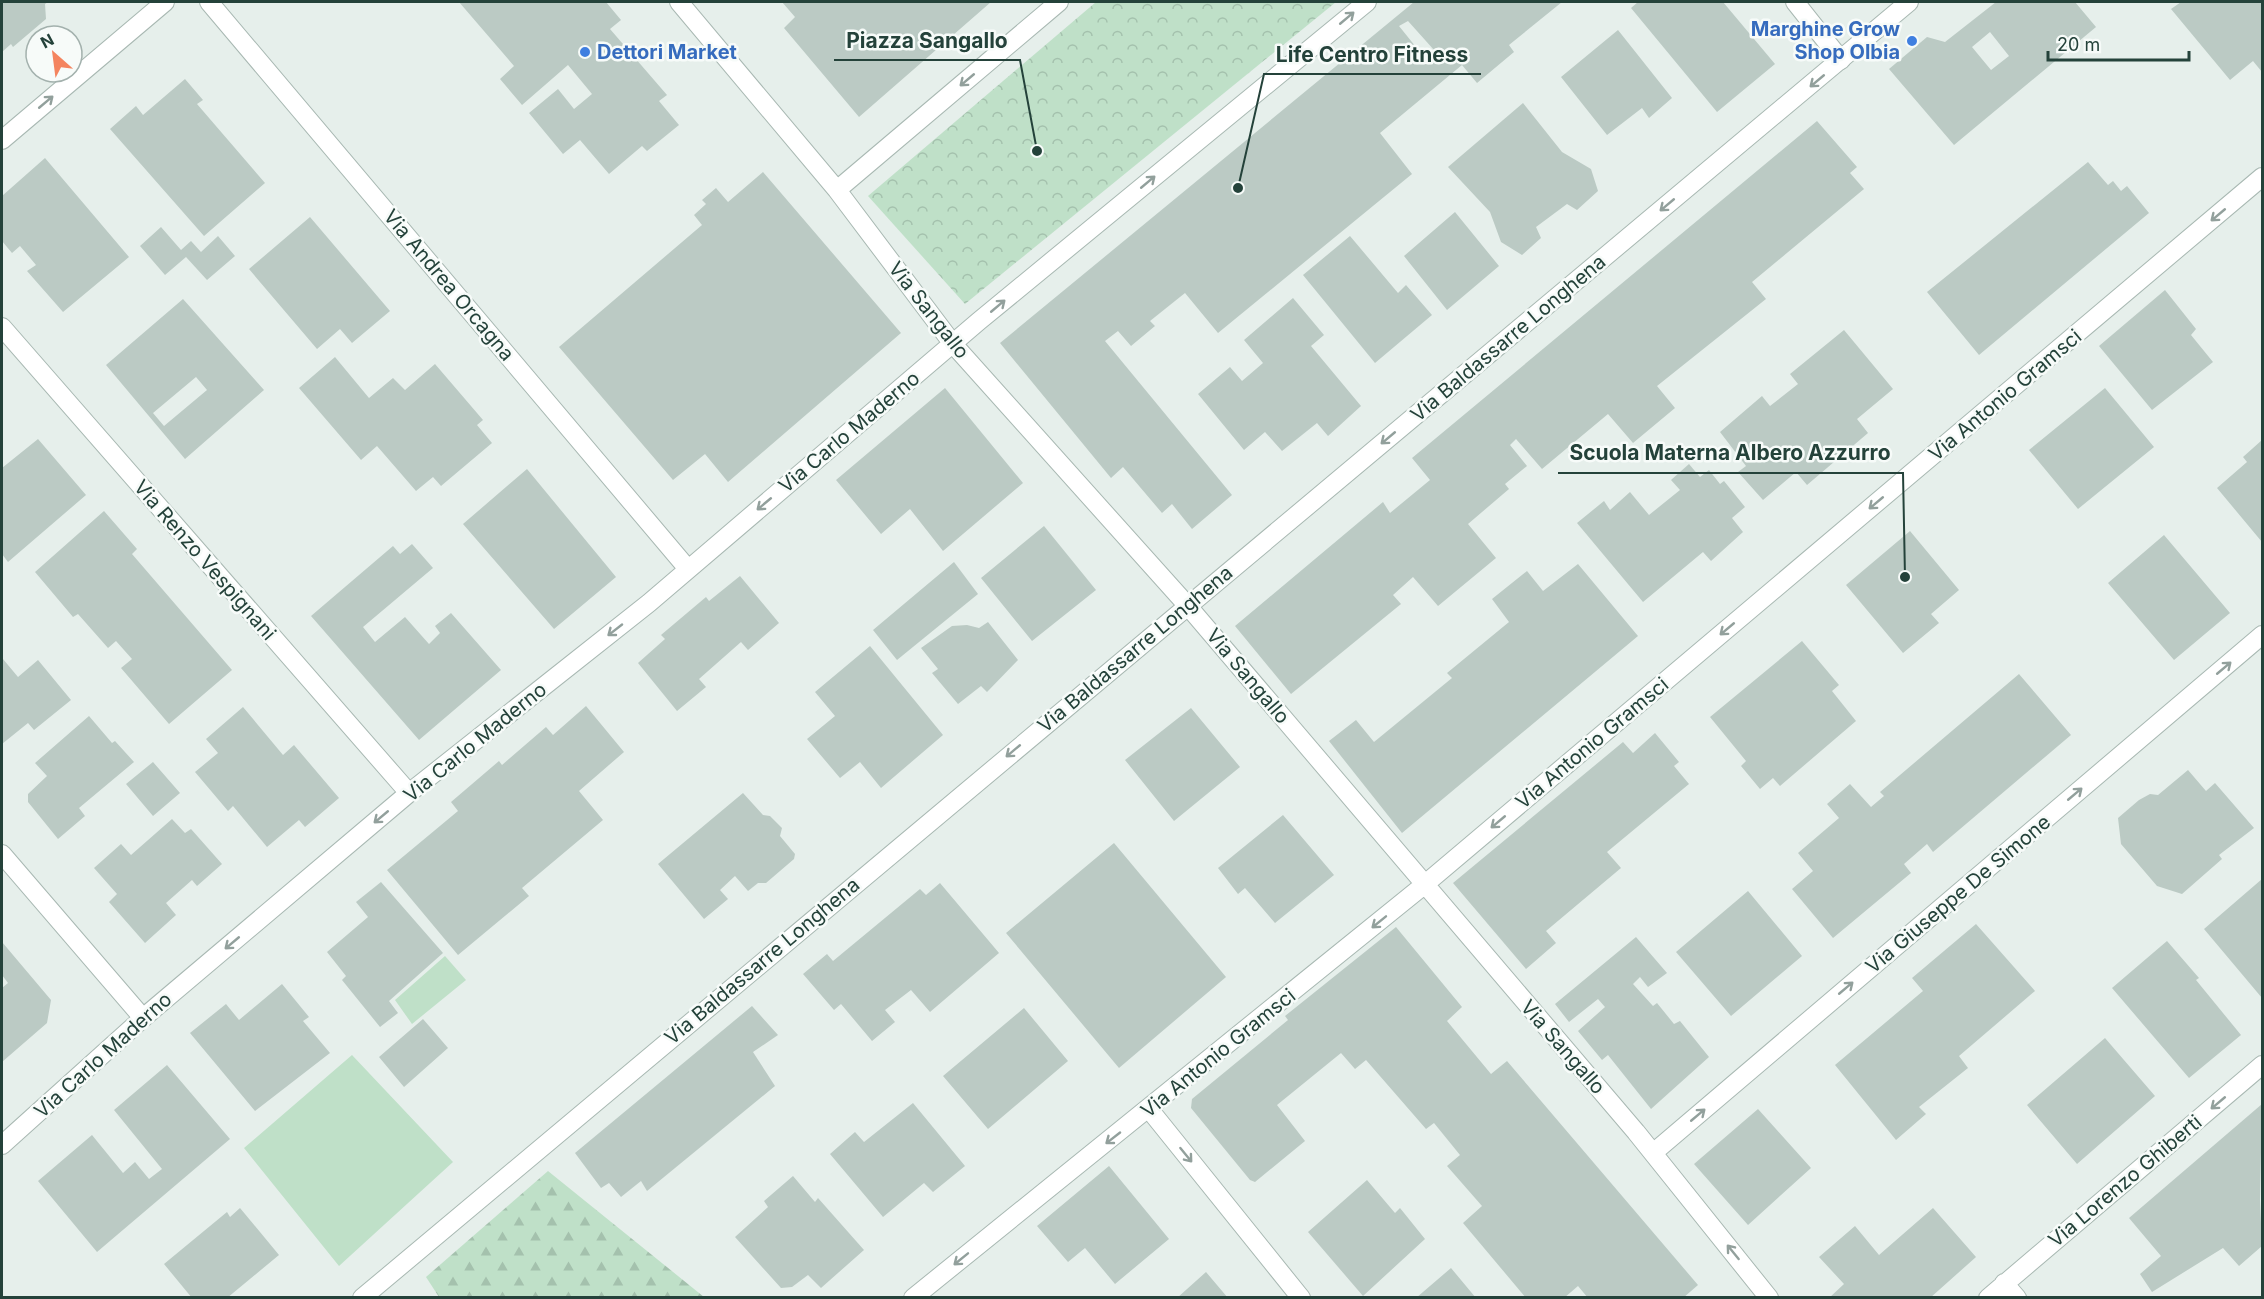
<svg xmlns="http://www.w3.org/2000/svg" width="2264" height="1299" font-family="Inter,sans-serif">
<defs>
<pattern id="forest-firs" width="22" height="20" patternUnits="userSpaceOnUse" patternTransform="scale(1.5)"><rect width="22" height="20" fill="#bfe0c8"/><path d="M5 1l3.5 6h-7zM16 11l3.5 6h-7z" fill="#a4c1ad"/></pattern>
<pattern id="park-crowns" width="20" height="18" patternUnits="userSpaceOnUse" patternTransform="scale(1.5)"><rect width="20" height="18" fill="#bfe0c8"/><path d="M2 6a3 3 0 1 1 6 0M12 15a3 3 0 1 1 6 0" fill="none" stroke="#a4c1ad"/></pattern>
</defs>
<rect width="100%" height="100%" fill="#e6efeb"/>
<path fill="url(#forest-firs)" d="M548,1171L704,1297H439L426,1277Z"/>
<path fill="url(#park-crowns)" d="M1096,2H1336L965,304L868,196Z"/>
<path fill="#bfe0c8" d="M445,956L466,980L412,1024L395,1000Z
M352,1055L453,1162L339,1266L244,1148Z"/>
<path fill="#bbcac4" fill-rule="evenodd" d="M2,2H48L45,4L46,19L13,47L11,44L2,52Z
M459,2H606L621,20L610,29L667,95L659,101L679,125L647,151L642,146L609,174L580,140L563,154L529,113L558,89L574,109L592,94L568,65L522,105L500,79L514,66Z
M782,2L866,3L991,2L859,117L784,28L795,17Z
M1414,2H1562L1509,45L1514,52L1477,83L1462,65L1380,133L1412,174L1218,333L1185,293L1150,321L1155,326L1131,346L1118,331L1105,341L1232,495L1192,529L1172,504L1162,513L1123,467L1111,478L1000,343ZM1408,21L1434,50L1424,57L1399,26Z
M1638,2H1723L1775,64L1717,112L1631,8Z
M1996,2H2075L2096,27L1954,145L1889,69L1927,37L1945,42ZM1990,32L2009,56L1991,70L1972,47Z
M2181,2H2262V72L2253,61L2230,80L2171,9Z
M1618,30L1672,98L1649,118L1642,108L1607,135L1561,77Z
M185,79L203,100L197,104L265,183L204,236L110,129L136,106L143,115Z
M1523,103L1562,152L1591,169L1598,191L1577,210L1567,204L1536,227L1541,238L1522,255L1501,242L1490,212L1448,167Z
M1817,121L1857,167L1850,173L1864,189L1752,282L1766,299L1657,386L1675,408L1633,443L1608,414L1542,469L1516,439L1510,445L1527,466L1505,484L1509,489L1468,524L1496,558L1438,606L1413,577L1393,595L1401,604L1291,694L1235,626L1383,502L1390,513L1430,480L1412,458Z
M45,158L129,257L63,312L27,271L36,265L20,246L12,253L2,241V196Z
M2088,162L2108,185L2113,181L2121,191L2127,186L2149,213L1979,355L1927,292Z
M763,172L901,333L728,482L705,454L673,480L559,347L702,225L694,215L706,204L702,200L716,188L728,202Z
M1455,212L1499,266L1447,310L1404,256Z
M310,217L390,311L352,343L340,329L317,349L249,269Z
M161,227L181,250L191,241L201,252L218,236L235,256L207,280L186,257L165,275L140,246Z
M1350,236L1398,293L1406,285L1432,315L1375,363L1303,275Z
M2165,290L2196,329L2191,335L2213,362L2152,410L2099,346Z
M1293,298L1324,335L1311,346L1361,406L1328,436L1317,423L1282,451L1265,432L1244,450L1198,394L1230,367L1242,381L1263,363L1244,340Z
M183,299L264,390L185,459L106,365ZM196,377L207,390L164,426L153,413Z
M1844,330L1893,389L1857,419L1868,433L1807,485L1796,472L1763,500L1738,472L1746,466L1720,432L1762,396L1770,406L1798,384L1790,374Z
M335,357L369,398L393,378L405,390L435,364L483,420L477,425L492,443L441,486L433,477L416,491L377,446L361,460L299,388Z
M945,388L1023,483L943,551L910,509L881,534L836,480Z
M2105,388L2154,447L2078,509L2029,450Z
M38,439L86,495L8,562L2,554V468Z
M2262,440V542L2217,488L2247,462L2243,457Z
M1689,464L1700,477L1709,470L1720,484L1724,481L1745,507L1732,518L1743,532L1711,561L1703,552L1643,602L1577,523L1604,501L1610,510L1630,492L1649,515L1680,490L1671,480Z
M527,469L616,577L554,629L463,524Z
M104,511L137,549L132,554L232,670L169,724L121,668L132,659L116,641L108,648L78,614L73,617L35,572Z
M1044,526L1096,590L1032,641L981,578Z
M1910,531L1959,590L1931,614L1939,623L1903,653L1846,585Z
M2164,535L2230,613L2174,660L2108,583Z
M412,544L433,568L363,627L375,642L405,617L429,644L440,633L435,626L451,613L501,670L419,740L311,616L393,546L400,554Z
M954,562L978,594L897,660L873,630Z
M1578,564L1638,636L1402,833L1329,741L1356,720L1374,742L1452,678L1447,673L1509,622L1492,599L1527,571L1543,591Z
M740,576L779,623L748,650L741,642L699,679L706,687L677,711L638,663L665,639L661,635L706,597L709,601Z
M988,622L1018,660L987,692L981,686L958,704L932,673L938,669L921,648L952,626L967,625L979,628Z
M1802,641L1839,685L1832,691L1856,721L1780,786L1773,778L1760,789L1741,766L1746,761L1710,717Z
M870,646L943,735L881,788L860,762L840,778L807,739L835,716L815,692Z
M3,659L18,677L38,660L71,700L34,730L28,723L2,744Z
M2019,674L2071,735L1933,852L1927,844L1904,864L1911,873L1833,938L1792,889L1813,871L1798,853L1839,818L1827,804L1850,784L1871,807L1884,796L1880,792Z
M586,706L624,752L579,791L603,820L522,888L529,896L458,955L387,870L458,811L451,802L499,761L502,765L546,727L553,735Z
M243,707L283,755L294,745L339,798L305,827L299,820L267,847L233,806L228,811L195,772L218,753L206,739Z
M1191,708L1240,767L1174,821L1125,760Z
M89,716L112,743L115,741L134,762L79,808L85,816L58,839L28,802V794L47,776L35,763Z
M1655,733L1679,762L1674,766L1689,784L1607,852L1621,868L1546,931L1556,943L1526,969L1453,883L1623,742L1633,753Z
M153,762L180,793L153,816L126,784Z
M2188,770L2206,791L2215,783L2254,828L2219,855L2222,859L2182,894L2157,886L2121,844L2118,818L2139,800L2150,794L2158,795Z
M743,793L763,815L770,816L782,828L780,836L795,854L794,859L766,883H758L748,891L735,876L720,890L728,899L704,919L658,864Z
M1283,815L1334,875L1275,923L1245,888L1238,894L1218,868Z
M172,819L185,833L191,829L222,864L197,886L192,880L166,903L176,915L145,943L109,902L117,894L94,868L121,844L131,855Z
M1114,843L1226,977L1119,1068L1006,933Z
M2262,879V998L2204,929Z
M381,882L443,953L389,1001L398,1013L380,1027L342,980L346,976L327,952L368,917L356,902Z
M940,883L999,953L930,1012L911,990L885,1010L895,1022L872,1041L841,1004L834,1010L803,974L827,954L833,961L920,889L926,895Z
M1748,891L1802,956L1731,1016L1676,952Z
M1976,924L2035,991L1959,1056L1968,1068L1919,1107L1926,1114L1896,1140L1835,1065L1923,991L1912,978Z
M1396,927L1462,1007L1447,1021L1491,1074L1507,1061L1698,1285L1683,1298H1588L1578,1286L1564,1298H1526L1463,1223L1482,1206L1447,1166L1460,1155L1434,1123L1426,1129L1366,1060L1355,1069L1341,1053L1277,1105L1305,1141L1255,1182L1250,1180L1191,1108L1192,1099L1288,1020L1285,1016Z
M1636,937L1667,973L1648,987L1640,977L1633,984L1653,1006L1657,1003L1674,1024L1680,1021L1709,1057L1651,1109L1608,1055L1602,1060L1578,1031L1605,1007L1598,999L1569,1022L1555,1004Z
M2167,941L2199,978L2196,980L2241,1035L2189,1078L2112,988Z
M2,942L51,1000L47,1023L2,1062V988L8,983L2,975Z
M282,984L309,1017L303,1021L330,1053L255,1111L190,1033L226,1004L239,1020Z
M752,1006L778,1035L753,1052L775,1086L647,1191L641,1181L621,1197L609,1183L601,1188L575,1153Z
M1024,1008L1068,1061L988,1129L943,1076Z
M423,1019L448,1048L404,1087L379,1057Z
M2105,1038L2155,1096L2077,1164L2027,1105Z
M167,1065L230,1139L97,1252L38,1181L92,1135L123,1173L135,1162L149,1179L162,1169L114,1110Z
M913,1103L965,1166L933,1192L924,1183L883,1217L830,1154L855,1132L864,1142Z
M2262,1104L2260,1200L2262,1246L2239,1266L2223,1248L2152,1292L2140,1274L2161,1256L2129,1218Z
M1758,1109L1811,1168L1748,1225L1694,1164Z
M1109,1166L1169,1239L1115,1284L1085,1248L1068,1262L1037,1226Z
M793,1176L815,1202L818,1198L864,1250L821,1288L808,1275L792,1287L781,1288L735,1237L768,1207L764,1201Z
M1367,1180L1395,1213L1400,1208L1425,1239L1363,1296L1308,1232Z
M240,1208L279,1255L227,1298H192L164,1264L227,1212L230,1217Z
M1933,1208L1976,1257L1930,1298H1829L1844,1284L1819,1257L1855,1226L1879,1255Z
M1451,1268L1476,1298H1416Z
M1206,1272L1228,1298H1177Z"/>
<g fill="none" stroke-linecap="round" stroke-linejoin="round">
<g stroke="#a8b8b2" stroke-width="20">
<path id="service" d="M1795,2L1841,60"/>
</g>
<g stroke="#a8b8b2" stroke-width="20">
<path id="minor" d="M209,2L688,569
M679,2L837,190L953,344L1187,605L1636,1132L1769,1298
M2,140L165,2
M837,190L1059,2
M2,327L409,793
M2,854L143,1018
M1149,1109L1301,1298
M2,1145L143,1018L409,793L649,603L979,321L1367,2
M1653,1153L2262,635
M2004,1283L2017,1298
M362,1298L1909,2
M913,1298L1424,885L2262,177
M1988,1298L2262,1065"/>
</g>
<use href="#service" stroke="#fff" stroke-width="18"/>
<use href="#minor" stroke="#fff" stroke-width="18"/>
</g>
<defs><path id="oneway-shaft" d="M-6 0H5M1.5-3L5.5 0L1.5 3" fill="none" stroke-width="1.6" stroke-linecap="round" stroke-linejoin="round" transform="scale(1.5)"/></defs>
<g stroke="#92a09c">
<use href="#oneway-shaft" transform="translate(1347 18) rotate(-40)"/>
<use href="#oneway-shaft" transform="translate(967 80) rotate(140)"/>
<use href="#oneway-shaft" transform="translate(1817 81) rotate(140)"/>
<use href="#oneway-shaft" transform="translate(46 102) rotate(-40)"/>
<use href="#oneway-shaft" transform="translate(1148 182) rotate(-40)"/>
<use href="#oneway-shaft" transform="translate(1667 205) rotate(140)"/>
<use href="#oneway-shaft" transform="translate(2218 215) rotate(140)"/>
<use href="#oneway-shaft" transform="translate(998 306) rotate(-40)"/>
<use href="#oneway-shaft" transform="translate(1388 438) rotate(140)"/>
<use href="#oneway-shaft" transform="translate(1876 503) rotate(140)"/>
<use href="#oneway-shaft" transform="translate(764 504) rotate(140)"/>
<use href="#oneway-shaft" transform="translate(1727 629) rotate(140)"/>
<use href="#oneway-shaft" transform="translate(615 630) rotate(142)"/>
<use href="#oneway-shaft" transform="translate(2224 668) rotate(-40)"/>
<use href="#oneway-shaft" transform="translate(1013 751) rotate(140)"/>
<use href="#oneway-shaft" transform="translate(2075 794) rotate(-40)"/>
<use href="#oneway-shaft" transform="translate(381 817) rotate(140)"/>
<use href="#oneway-shaft" transform="translate(1498 822) rotate(140)"/>
<use href="#oneway-shaft" transform="translate(1379 922) rotate(141)"/>
<use href="#oneway-shaft" transform="translate(232 943) rotate(140)"/>
<use href="#oneway-shaft" transform="translate(1846 988) rotate(-40)"/>
<use href="#oneway-shaft" transform="translate(2218 1103) rotate(140)"/>
<use href="#oneway-shaft" transform="translate(1698 1115) rotate(-40)"/>
<use href="#oneway-shaft" transform="translate(1113 1138) rotate(142)"/>
<use href="#oneway-shaft" transform="translate(1186 1155) rotate(51)"/>
<use href="#oneway-shaft" transform="translate(1733 1252) rotate(-129)"/>
<use href="#oneway-shaft" transform="translate(961 1259) rotate(141)"/>
</g>
<g fill="#3f7fe0" stroke="#f7fbf9" stroke-width="2">
<circle cx="1912" cy="41" r="6"/>
<circle cx="585" cy="52" r="6"/>
</g>
<g text-anchor="middle" stroke-width="5" stroke-linejoin="round" paint-order="stroke">
<g font-size="20" font-weight="bold" fill="#366cbe" stroke="#f7fbf9" text-anchor="end">
<text x="1900" y="36">Marghine Grow<tspan x="1900" dy="23">Shop Olbia</tspan></text>
<text x="597" y="59" text-anchor="start">Dettori Market</text>
</g>
<g font-size="20" fill="#24423a" stroke="#f7fbf9">
<text transform="translate(449 285) rotate(50)" y="7">Via Andrea Orcagna</text>
<text transform="translate(929 310) rotate(52)" y="7">Via Sangallo</text>
<text transform="translate(1508 338) rotate(-40)" y="7">Via Baldassarre Longhena</text>
<text transform="translate(2005 395) rotate(-40)" y="7">Via Antonio Gramsci</text>
<text transform="translate(849 432) rotate(-40)" y="7">Via Carlo Maderno</text>
<text transform="translate(205 560) rotate(49)" y="7">Via Renzo Vespignani</text>
<text transform="translate(1135 649) rotate(-40)" y="7">Via Baldassarre Longhena</text>
<text transform="translate(1248 676) rotate(50)" y="7">Via Sangallo</text>
<text transform="translate(475 742) rotate(-39)" y="7">Via Carlo Maderno</text>
<text transform="translate(1592 743) rotate(-40)" y="7">Via Antonio Gramsci</text>
<text transform="translate(1958 894) rotate(-40)" y="7">Via Giuseppe De Simone</text>
<text transform="translate(762 961) rotate(-40)" y="7">Via Baldassarre Longhena</text>
<text transform="translate(1563 1047) rotate(49)" y="7">Via Sangallo</text>
<text transform="translate(1218 1053) rotate(-39)" y="7">Via Antonio Gramsci</text>
<text transform="translate(103 1055) rotate(-42)" y="7">Via Carlo Maderno</text>
<text transform="translate(2125 1181) rotate(-40)" y="7">Via Lorenzo Ghiberti</text>
</g>
</g>
<path fill="none" stroke="#24423a" stroke-width="2" d="M1037 151L1020 60H834M1238 188L1264 74H1481M1905 577L1903 473H1558"/>
<g fill="#24423a" stroke="#f7fbf9" stroke-width="2">
<circle cx="1037" cy="151" r="6"/>
<circle cx="1238" cy="188" r="6"/>
<circle cx="1905" cy="577" r="6"/>
</g>
<g font-size="21" text-anchor="middle" font-weight="bold" fill="#24423a" stroke="#f7fbf9" stroke-width="5" stroke-linejoin="round" paint-order="stroke">
<text x="927" y="48">Piazza Sangallo</text>
<text x="1372" y="62">Life Centro Fitness</text>
<text x="1730" y="460">Scuola Materna Albero Azzurro</text>
</g>
<rect width="2264" height="1299" fill="none" stroke="#24423a" stroke-width="6"/>
<g transform="translate(54 54) rotate(332)"><circle r="28" fill="#f7fbf9" stroke="#a3b1ad" stroke-width="1.5"/>
<path d="M0-4.5L10 22L0 15L-10 22Z" fill="#f4845f"/>
<text y="-9" font-size="16" font-weight="bold" text-anchor="middle" fill="#24423a">N</text>
</g>
<path d="M2048 51v9h141v-9" fill="none" stroke="#24423a" stroke-width="3"/>
<text x="2057" y="51" font-size="18" fill="#24423a" stroke="#f7fbf9" stroke-width="4.5" paint-order="stroke">20 m</text>
</svg>
